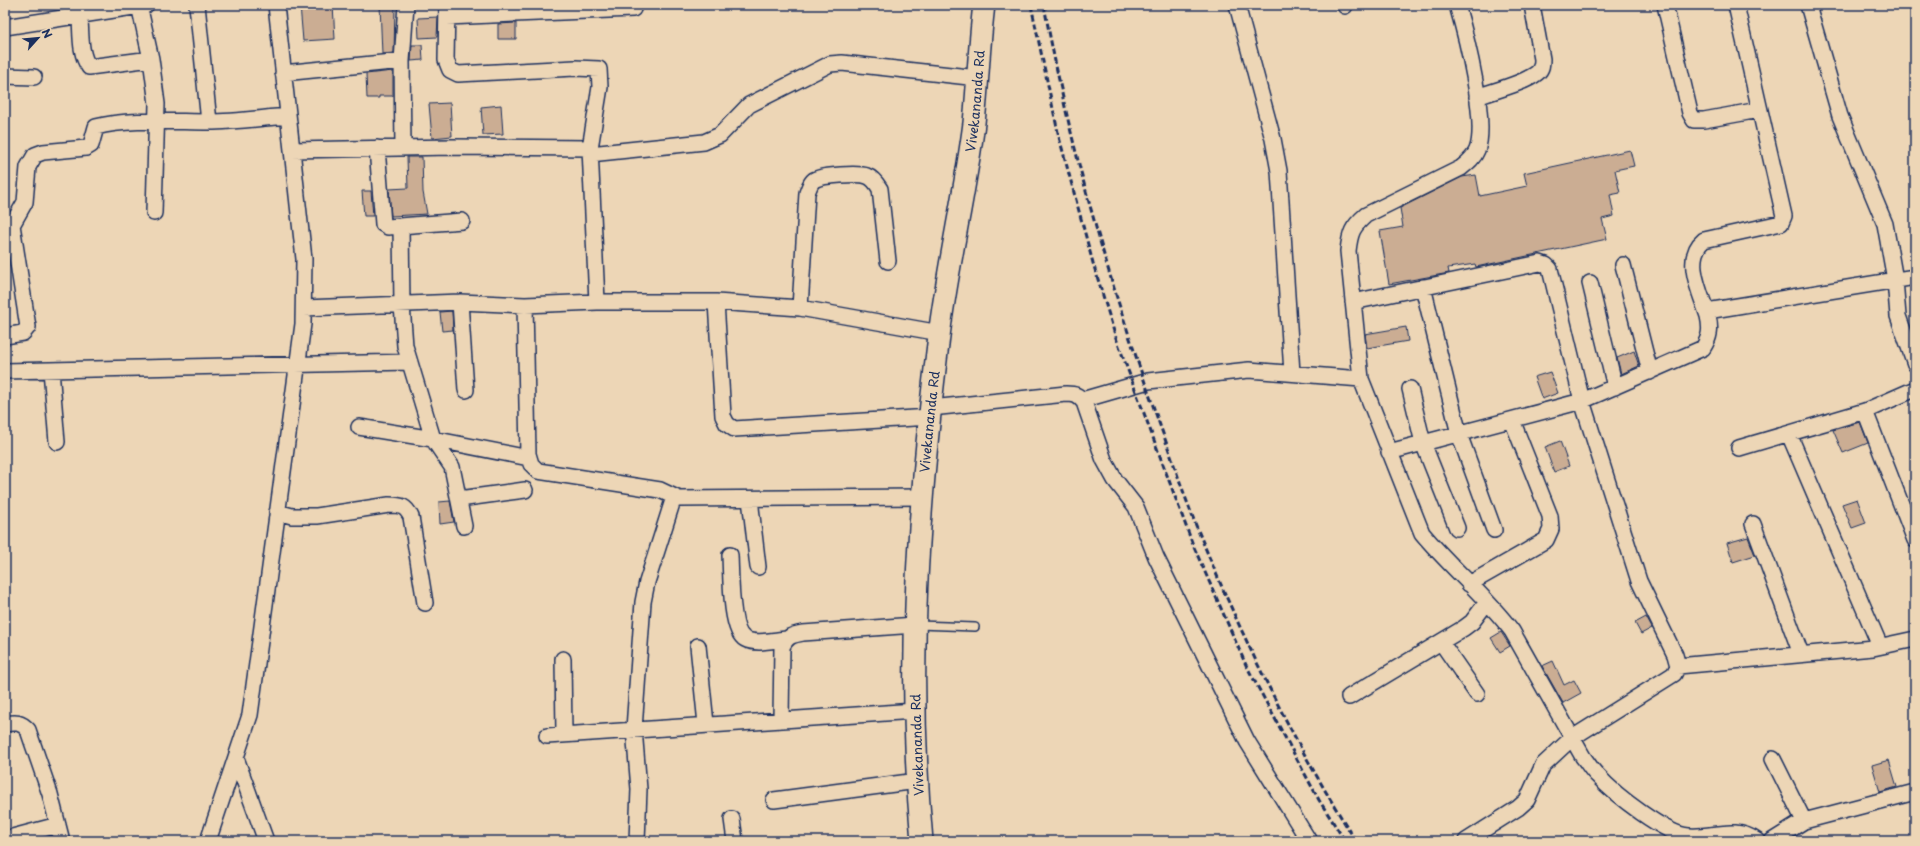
<svg xmlns="http://www.w3.org/2000/svg" width="1920" height="846" font-family="'Playpen Sans',sans-serif">
<rect width="100%" height="100%" fill="#edd6b6"/>
<filter id="ink" filterUnits="userSpaceOnUse"><feTurbulence type="fractalNoise" baseFrequency=".025" numOctaves="2"/><feDisplacementMap in="SourceGraphic" scale="8" xChannelSelector="R" yChannelSelector="G"/><feConvolveMatrix kernelMatrix="1 2 1 2 8 2 1 2 1" color-interpolation-filters="sRGB"/></filter>
<g filter="url(#ink)">
<path fill="#cbad93" stroke="#1b2f5e" d="M300,5H333L335,39L303,41Z
M380,5H395L394,53L382,54Z
M438,17L437,37L419,38L418,18Z
M516,23V39H498V24Z
M412,45H422L423,60L411,61Z
M393,71V96H379V98H367L366,74Z
M450,103L452,136L432,138L429,104Z
M501,105L503,134L483,135L481,107Z
M1630,150L1634,166L1615,170L1620,193L1610,195L1614,216L1602,219L1607,239L1476,267L1475,264L1448,268L1449,273L1389,284L1380,231L1403,227L1400,208L1462,177L1476,175L1480,196L1527,186L1524,173Z
M407,157H422L423,192L427,214L391,216L389,189L408,188Z
M362,191H371L373,216H364Z
M452,311L453,330L442,331L440,312Z
M1406,327L1408,341L1367,348L1365,334Z
M1634,351L1639,366L1621,374L1617,358Z
M1550,372L1558,393L1542,399L1534,377Z
M1860,422L1868,443L1843,453L1833,430Z
M1560,441L1569,466L1554,472L1545,447Z
M1857,499L1866,523L1852,528L1842,504Z
M450,501L454,522L440,524L439,502Z
M1748,537L1755,555L1733,562L1727,543Z
M1646,617L1652,628L1641,634L1635,623Z
M1501,632L1510,646L1500,652L1491,638Z
M1553,661L1564,685L1574,680L1581,693L1563,703L1542,666Z
M1889,760L1897,787L1880,792L1872,765Z"/>
<g fill="none" stroke-linecap="round" stroke-linejoin="round">
<g stroke="#1b2f5e" stroke-width="10">
<path id="lane" d="M918,625L975,627"/>
</g>
<g stroke="#1b2f5e" stroke-width="18">
<path id="street" d="M78,5C83,24 77,50 89,67L151,59
M139,5L151,59L157,104L154,213
M197,5L209,122
M447,5L446,60L450,70L458,74L575,68L599,69L600,87L590,148L597,302
M1237,5L1273,139L1279,171L1292,373
M1345,5V6
M1457,5C1466,36 1488,122 1477,150C1474,158 1467,163 1461,168L1366,215C1352,227 1350,233 1348,251L1361,379L1422,533C1450,567 1485,595 1512,631L1583,757C1588,763 1592,771 1598,776C1614,794 1666,835 1689,836C1714,838 1734,825 1757,841
M1665,5L1690,113L1694,120H1704L1759,110
M1808,5L1840,116L1885,224L1895,280L1898,316L1915,364
M447,17L633,9
M5,27L146,5
M283,73L402,61
M5,76L34,77
M1477,97C1493,91 1525,83 1537,73C1542,69 1542,64 1542,59L1532,5
M377,148L383,224L388,227L462,221
M403,148L402,61L406,5
M292,150L452,147L590,148
M590,154L704,142L720,135L749,105L830,64L842,63L978,78
M401,227L402,305L405,346L433,439L452,467L464,526
M1623,265L1650,372
M1590,283L1615,387
M1423,287L1459,434L1494,530
M460,302L466,390
M716,302L723,416L727,424L734,429L931,417
M1353,302L1540,263L1546,265L1550,269L1582,401L1639,581L1675,655L1678,666L1674,674L1572,738L1543,765L1527,800L1518,808L1466,841
M525,305L528,454L531,464L538,471L660,490L679,499L923,497
M304,308L460,302L525,305L597,302H716L800,308L940,333
M800,308L807,193C809,188 810,183 814,180C822,175 859,173 867,176C873,178 877,184 880,189L888,261
M1708,316C1701,294 1682,258 1704,240L1781,223L1784,216L1736,5
M5,336L23,333L28,327L12,225L25,202L28,167L35,155L43,152L86,148L91,145L96,127C128,118 174,122 209,122C235,122 262,118 288,116
M51,370L57,442
M5,371L410,362
M1410,389L1423,443L1457,528
M1082,400L1148,381L1249,370L1361,379
M931,408L1066,394C1075,394 1078,395 1084,402L1104,460L1115,480L1136,507L1156,557L1247,741L1309,841
M1865,411L1915,540
M359,427L433,439L529,458
M1789,434L1880,646
M1739,448L1865,411L1915,389
M1389,452L1582,401L1703,348C1710,337 1711,329 1708,316L1713,310L1915,277
M459,499L525,490
M750,499L758,567
M277,512L292,516H317L389,505C401,505 406,506 411,517L425,603
M1753,524L1801,654
M730,555C731,573 730,631 745,639C756,645 774,640 786,639
M1469,584L1546,540L1551,529L1550,516L1512,420
M1441,642L1477,694
M698,646L706,724
M563,659L564,734
M1678,666L1873,648L1915,639
M1349,697L1464,628L1472,622L1487,602
M781,719L782,647C787,636 792,635 803,633L915,625
M5,724C16,722 21,722 28,730L50,794L62,841
M547,736L915,711
M236,758L266,841
M1773,759L1804,821
M774,800L917,781
M732,819L735,841
M5,839L58,825
M208,841L250,715L303,324L304,259L276,5
M637,841L639,789L634,729L643,602L647,582L674,497
M1772,841L1804,821L1915,792"/>
</g>
<g stroke="#1b2f5e" stroke-width="24">
<g id="secondary">
<path id="s1" d="M922,841C906,672 918,503 939,336C948,264 965,194 974,123C978,84 979,44 984,5"/>
</g>
</g>
<use href="#lane" stroke="#edd6b6" stroke-width="7"/>
<use href="#street" stroke="#edd6b6" stroke-width="15"/>
<use href="#secondary" stroke="#edd6b6" stroke-width="21"/>
<path stroke="#1b2f5e" stroke-width="3" stroke-dasharray="6 3" stroke-linecap="butt" d="M1031,5L1059,137L1093,263L1116,338L1193,545L1246,665L1319,800L1345,841
M1044,5C1071,153 1113,297 1165,439C1177,473 1188,507 1202,540C1245,644 1296,747 1356,841"/>
</g>
</g>
<g text-anchor="middle" stroke-width="4" stroke-linejoin="round" paint-order="stroke">
<g font-size="13" fill="#1b2f5e" stroke="#edd6b6">
<text dy="5" stroke="none"><textPath href="#s1" startOffset="744">Vivekananda Rd</textPath></text>
<text dy="5" stroke="none"><textPath href="#s1" startOffset="420">Vivekananda Rd</textPath></text>
<text transform="translate(917 745) rotate(-92)" y="5">Vivekananda Rd</text>
</g>
</g>
<rect width="1920" height="846" fill="none" stroke="#edd6b6" stroke-width="20"/>
<rect x="10" y="10" width="1900" height="826" fill="none" stroke="#1b2f5e" stroke-width="1.5" filter="url(#ink)"/>
<g transform="translate(38 38) rotate(63)" stroke="#edd6b6" stroke-width="3" paint-order="stroke">
<path d="M0-3L7 15L0 10L-7 15Z" fill="#1b2f5e"/>
<text y="-6" font-size="11" font-weight="bold" text-anchor="middle" fill="#1b2f5e">N</text>
</g>
</svg>
